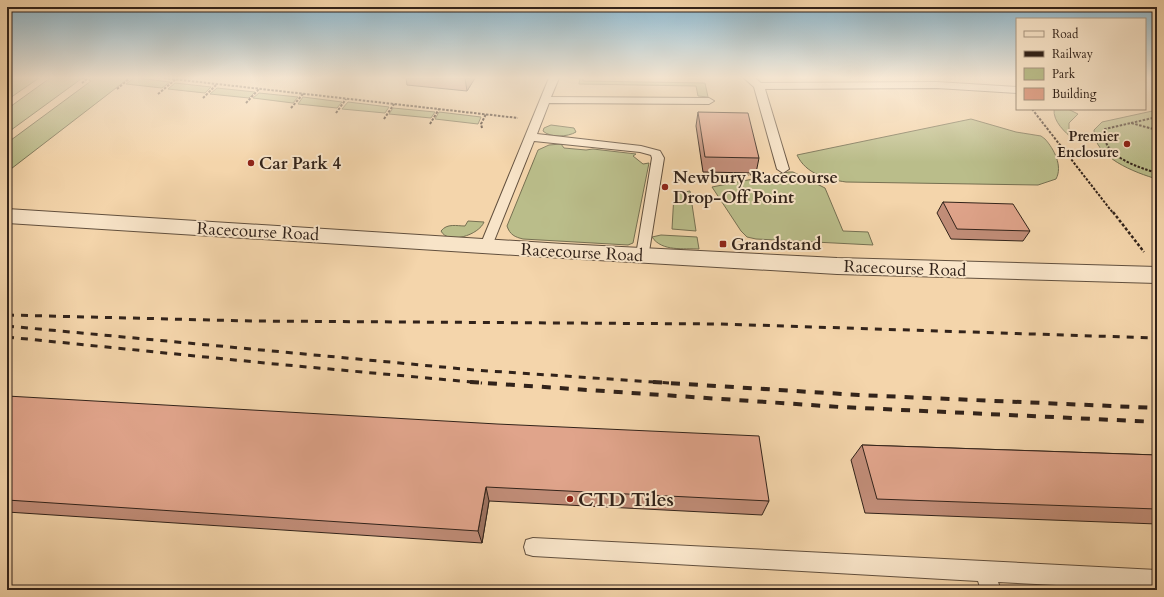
<svg xmlns="http://www.w3.org/2000/svg" width="1164" height="597" font-family="Cardo,serif">
<rect width="100%" height="100%" fill="#f4d5ab"/>
<filter id="stains"><feTurbulence type="fractalNoise" baseFrequency=".005" numOctaves="4"/><feColorMatrix values="0 0 0 0 .2 0 0 0 0 .09 0 0 0 0 .02 0 0 0 .5 -.17"/></filter>
<radialGradient id="worn" r=".72"><stop offset=".6" stop-color="#630" stop-opacity="0"/><stop offset="1" stop-color="#630" stop-opacity=".3"/></radialGradient>
<path fill="#babd8a" stroke="#767052" d="M7,78H39L7,100Z
M50,78H85L81,79L7,133V109Z
M91,78H129L7,172V143L91,81L89,80Z
M134,78H137L170,82L162,88L126,84Z
M580,78H583V81L705,83L708,97L698,96L696,86L579,84Z
M175,83L211,87L205,93L168,89Z
M217,88L255,92L249,98L210,94Z
M259,93L298,97L293,103L253,98Z
M303,97L342,102L337,108L298,104Z
M348,102L389,107L385,113L342,109Z
M393,108L435,112L431,118L389,114Z
M1054,109H1068L1078,114L1069,123V129L1074,140C1065,132 1053,122 1054,109Z
M1157,110V179C1136,173 1093,157 1094,130L1102,122Z
M439,112L481,117L478,124L435,119Z
M971,119L1016,132L1041,136L1045,139C1054,149 1063,166 1056,179L1038,185L846,182C826,179 806,174 797,155Z
M551,125L574,128L576,132C568,137 550,138 543,131L544,128Z
M561,144L564,148L586,150L593,149L636,154L633,156L643,164L649,163L633,243L628,245L523,239C515,237 510,235 507,226L538,150L549,145Z
M789,172H793L825,188L843,231L868,232L873,245L756,239L747,237L741,231L712,187Z
M690,191L696,231L672,229L674,194Z
M468,221L484,222C479,235 448,245 441,231C447,223 457,226 465,226Z
M661,235L697,237L699,249C684,248 662,252 652,237Z"/>
<g fill="none" stroke-linecap="round" stroke-linejoin="round">
<g stroke="#62503e" stroke-width="2">
<path id="service" d="M549,78H559L551,97L709,98L714,101L709,104L549,103L537,134L641,146L660,151L664,158L648,258H638L636,255L652,158L651,155L640,152L534,141L492,246L491,249H481L480,246Z
M744,78H755L761,83L937,82L1017,87V93L937,88L765,89L789,169L783,173L777,169L754,87Z
M533,538L1157,570V590L998,582L1001,590H981L978,581L533,556L526,554L524,547L526,540Z"/>
</g>
<g stroke="#62503e" stroke-width="2">
<path id="minor" d="M7,209L563,244L837,258L1157,267V283L837,274L563,258L7,223Z"/>
</g>
<path stroke="#32231a" stroke-width="2" stroke-dasharray="2.5 1.5" stroke-linecap="butt" d="M164,78L518,118
M82,83L88,78
M117,89L130,78
M158,94L176,79
M203,98L216,85
M246,103L259,89
M291,108L303,94
M1032,109L1113,213
M336,113L346,99
M384,119L394,104
M1131,123L1157,117
M430,124L439,109
M482,128L481,124L486,114
M1157,130L1131,123L1105,129C1099,155 1137,167 1157,173
M674,180L720,178L764,173"/>
<path stroke="#32231a" stroke-width="2.5" stroke-dasharray="3 2" stroke-linecap="butt" d="M1113,212L1144,252"/>
<use href="#service" fill="#f8e4c8" fill-rule="evenodd"/>
<use href="#minor" fill="#f8e4c8" fill-rule="evenodd"/>
<path stroke="#32231a" stroke-width="3" stroke-dasharray="7 7" stroke-linecap="butt" d="M7,315L251,321L720,324L1157,338
M7,326L474,370L669,383
M7,337L275,364L482,383"/>
<path stroke="#32231a" stroke-width="4" stroke-dasharray="9 9" stroke-linecap="butt" d="M470,382L840,407L1157,422
M653,382L859,395L1157,408"/>
</g>
<path fill="#c18d78" stroke="#32231a" d="M406,78H475L467,91L407,85Z
M698,112L759,158L756,173L703,172L696,126Z
M943,202L1030,231L1023,241L951,239L937,213Z
M7,396L769,501L762,515L489,501L482,543L7,512Z
M862,445L1157,455V524L865,513L851,460Z"/>
<path fill="#9d7361" stroke="#32231a" d="M465,78H475L467,91Z
M486,487L489,501L482,543L478,531Z"/>
<path fill="#e0a48b" stroke="#32231a" d="M698,112L748,113L759,158L705,157Z
M943,202L1013,204L1030,231L957,229Z
M7,396L497,424L759,436L769,501L486,487L478,531L7,500Z
M862,445L1157,455V509L877,499Z"/>
<linearGradient id="sky" x2="0" y2="1"><stop stop-color="#89b6ce"/><stop offset="0.48" stop-color="#faecd9"/><stop offset="1" stop-color="#faecd9" stop-opacity="0"/></linearGradient>
<rect width="1164" height="162" fill="url(#sky)"/>
<g fill="#8f2418" stroke="#f8e4c8" stroke-width="1.5">
<circle cx="1127" cy="144" r="4"/>
<circle cx="251" cy="163" r="4"/>
<circle cx="665" cy="187" r="4"/>
<rect x="719" y="240" width="8" height="8" rx="2"/>
<circle cx="570" cy="499" r="4"/>
</g>
<g text-anchor="middle" stroke-width="4" stroke-linejoin="round" paint-order="stroke">
<g font-size="14" font-weight="bold" fill="#32231a" stroke="#f8e4c8" text-anchor="end">
<text x="1119" y="141">Premier<tspan x="1119" dy="16">Enclosure</tspan></text>
</g>
<g font-size="17" font-weight="bold" fill="#32231a" stroke="#f8e4c8" text-anchor="start">
<text x="259" y="169">Car Park 4</text>
<text x="673" y="183">Newbury Racecourse<tspan x="673" dy="20">Drop-Off Point</tspan></text>
<text x="731" y="250">Grandstand</text>
</g>
<g font-size="17" fill="#32231a" stroke="#f8e4c8">
<text transform="translate(258 231) rotate(3)" y="6">Racecourse Road</text>
<text transform="translate(582 252) rotate(3)" y="6">Racecourse Road</text>
<text transform="translate(905 268) rotate(2)" y="6">Racecourse Road</text>
</g>
<g font-size="20" font-weight="bold" fill="#32231a" stroke="#f8e4c8" text-anchor="start">
<text x="578" y="506">CTD Tiles</text>
</g>
</g>
<rect width="1164" height="597" fill="none" stroke="#f4d5ab" stroke-width="24"/>
<rect x="8" y="8" width="1148" height="581" fill="none" stroke="#32231a" stroke-width="2"/>
<rect x="12" y="12" width="1140" height="573" fill="none" stroke="#32231a"/>
<rect x="1016" y="18" width="130" height="92" fill="#f8e4c8" stroke="#a99782"/>
<rect x="1024" y="31" width="20" height="6" fill="#f8e4c8" stroke="#a99782"/>
<text x="1052" y="38" font-size="12" fill="#32231a">Road</text>
<rect x="1024" y="51" width="20" height="6" fill="#32231a" stroke="#a99782"/>
<text x="1052" y="58" font-size="12" fill="#32231a">Railway</text>
<rect x="1024" y="68" width="20" height="12" fill="#babd8a" stroke="#a99782"/>
<text x="1052" y="78" font-size="12" fill="#32231a">Park</text>
<rect x="1024" y="88" width="20" height="12" fill="#e0a48b" stroke="#a99782"/>
<text x="1052" y="98" font-size="12" fill="#32231a">Building</text>
<rect width="100%" height="100%" filter="url(#stains)"/>
<rect width="100%" height="100%" fill="url(#worn)"/>
</svg>
